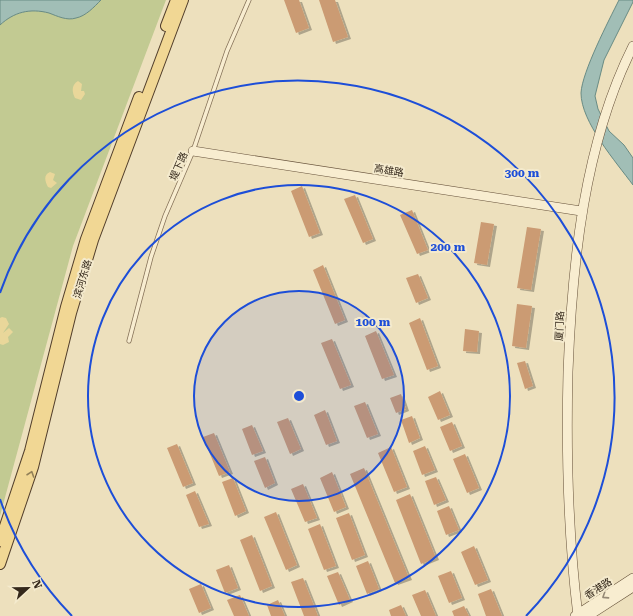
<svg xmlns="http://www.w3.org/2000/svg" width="633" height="616" font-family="'Roboto Serif','Noto Sans SC',serif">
<defs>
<filter id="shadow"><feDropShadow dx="3" dy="2" stdDeviation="0" flood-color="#0004"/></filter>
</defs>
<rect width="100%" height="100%" fill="#ede0bd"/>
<path fill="#c2ca92" d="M0,0H166L73,246L0,516Z"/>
<path fill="#e9d79a" d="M78,81L82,84L81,91H84L85,94L81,100L75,98C72,92 71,85 78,81Z
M50,172L55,174L53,180L57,183L51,188L48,187C45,181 43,175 50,172Z
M2,317L6,318L9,324L3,333L9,328L13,332L8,337L9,342L3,345L0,344V318Z"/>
<path fill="#a1beb6" stroke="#698b84" d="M0,0H101C94,7 86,16 76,18C67,21 57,16 49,13C30,8 14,12 0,25Z
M619,0H633V2L604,60L595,96L598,109L609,131L624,145L633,158V185C616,162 581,122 581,93C582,72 609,20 619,0Z"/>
<path fill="#cb9b73" filter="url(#shadow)" d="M284,0H299L309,28L296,33Z
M319,0H335L348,37L333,42Z
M302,186L320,233L309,237L291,191Z
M355,195L373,239L363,243L344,199Z
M412,210L428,250L417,254L400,215Z
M481,222L494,224L487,265L474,263Z
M527,227L541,229L531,290L517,288Z
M323,265L345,320L335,324L313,270Z
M418,274L428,298L416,303L406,278Z
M517,304L532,306L526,348L512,346Z
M420,318L438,366L427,370L409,323Z
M465,329L479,331L477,352L463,351Z
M376,331L394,375L382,379L365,336Z
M332,339L351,385L340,389L321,343Z
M525,361L533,386L525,389L517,363Z
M440,391L450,415L438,420L428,397Z
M401,394L406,409L396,413L390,398Z
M365,402L378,434L367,438L354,406Z
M325,410L337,441L326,445L314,415Z
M412,416L420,438L409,443L401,420Z
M288,418L301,449L290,454L277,422Z
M452,422L462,446L450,451L440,427Z
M252,425L263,451L252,455L242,429Z
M214,433L230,472L219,476L203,437Z
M177,444L193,483L183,487L167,448Z
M425,446L435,470L422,475L413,451Z
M391,447L407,487L394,492L378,453Z
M465,454L479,488L467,493L453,459Z
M265,457L275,483L265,488L254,461Z
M364,468L409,578L395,583L350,474Z
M332,472L346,507L334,512L320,478Z
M436,477L446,500L434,505L425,481Z
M233,478L246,511L235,516L222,482Z
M303,484L317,518L305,522L291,489Z
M195,491L209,524L199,527L186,495Z
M410,494L436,558L421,564L396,500Z
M449,506L459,530L446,535L437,511Z
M276,512L297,565L286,570L264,517Z
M349,513L365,555L352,560L336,518Z
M320,524L336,566L324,570L308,529Z
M252,535L272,586L260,591L240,540Z
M474,546L488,580L475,585L461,552Z
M368,561L379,589L367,594L356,566Z
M229,565L238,588L225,593L216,570Z
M451,571L462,598L449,603L438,576Z
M338,572L350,600L339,605L327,576Z
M303,578L318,616H304L291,582Z
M201,584L211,608L199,613L189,589Z
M491,589L502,616H486L478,594Z
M425,590L436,616H421L412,595Z
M240,595L249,616H234L227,600Z
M278,600L285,616H271L267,605Z
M401,605L406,616H391L389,610Z
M464,606L469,616H454L452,611Z"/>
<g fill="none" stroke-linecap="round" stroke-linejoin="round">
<g stroke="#847057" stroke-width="5">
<path id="lane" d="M129,341L151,257L165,216L193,151L227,51L249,0"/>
</g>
<g stroke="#66513a" stroke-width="10">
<path id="secondary" d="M193,151L581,211
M575,616L633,578
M578,616C568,535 566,453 568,372C572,263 584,144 633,46
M588,616L633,587"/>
</g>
<g stroke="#523e2b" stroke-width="12">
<path id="primary" d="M166,26L176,0
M0,541L30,451L66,307L86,239L139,97
M0,564L33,467L71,313L93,240L183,0"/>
</g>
<use href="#lane" stroke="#f8edd0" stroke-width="3.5"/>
<use href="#secondary" stroke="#f8edd0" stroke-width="9"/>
<use href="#primary" stroke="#f1d794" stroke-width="10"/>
</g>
<defs><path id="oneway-chevron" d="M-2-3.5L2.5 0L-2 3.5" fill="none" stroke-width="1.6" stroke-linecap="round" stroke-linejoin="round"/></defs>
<use stroke="#928058" href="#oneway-chevron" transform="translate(31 474) rotate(-71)"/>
<use stroke="#968a76" href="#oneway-chevron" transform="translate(605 596) rotate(147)"/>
<circle cx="299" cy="396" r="105" fill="#1d4ed8" fill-opacity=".12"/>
<g fill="none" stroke="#1d4ed8" stroke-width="2">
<circle cx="299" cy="396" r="105"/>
<circle cx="299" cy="396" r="211"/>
<path d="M72 616A316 316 0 0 1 0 499M0 293A316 316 0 1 1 526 616"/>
</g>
<g text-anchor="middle" stroke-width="4" stroke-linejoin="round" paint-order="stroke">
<g font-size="10" fill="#34281b" stroke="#f4eacd">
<text transform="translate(178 166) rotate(-67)" y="4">堤下路</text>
<text transform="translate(389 170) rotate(9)" y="4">高雄路</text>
<text transform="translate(82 279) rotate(-73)" y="4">滨河东路</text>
<text transform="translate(559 326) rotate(-87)" y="4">厦门路</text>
<text transform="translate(598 588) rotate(-33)" y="4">香港路</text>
</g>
</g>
<circle cx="299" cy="396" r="6" fill="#1d4ed8" stroke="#f4eacd" stroke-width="2"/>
<g font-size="12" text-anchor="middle" font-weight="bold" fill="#1d4ed8" stroke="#f4eacd" stroke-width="4" stroke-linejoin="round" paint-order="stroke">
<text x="522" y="177">300 m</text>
<text x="448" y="251">200 m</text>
<text x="373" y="326">100 m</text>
</g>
<g transform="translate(28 588) rotate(68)" stroke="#f4eacd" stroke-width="3" paint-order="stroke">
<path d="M0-3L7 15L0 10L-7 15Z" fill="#34281b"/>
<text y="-6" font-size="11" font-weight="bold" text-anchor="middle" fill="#34281b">N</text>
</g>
</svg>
